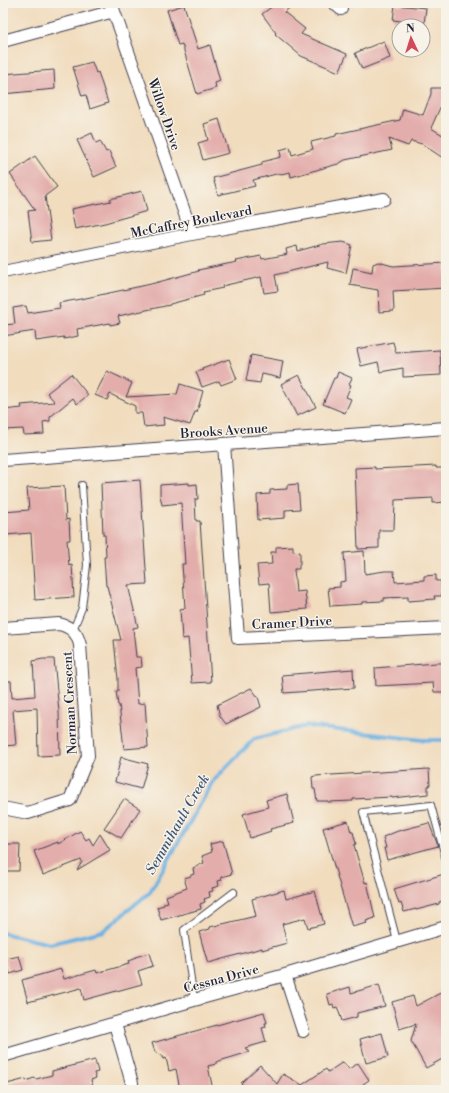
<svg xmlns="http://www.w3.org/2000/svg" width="449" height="1093" font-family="'Libre Bodoni',serif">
<rect width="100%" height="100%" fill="#f7f3e8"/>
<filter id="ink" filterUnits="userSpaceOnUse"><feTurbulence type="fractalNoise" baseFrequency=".025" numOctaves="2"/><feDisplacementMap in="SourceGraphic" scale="8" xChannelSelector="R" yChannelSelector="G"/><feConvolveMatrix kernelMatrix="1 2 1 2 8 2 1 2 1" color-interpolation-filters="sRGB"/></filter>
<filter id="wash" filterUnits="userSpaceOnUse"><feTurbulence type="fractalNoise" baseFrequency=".012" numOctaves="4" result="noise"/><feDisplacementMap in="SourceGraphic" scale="16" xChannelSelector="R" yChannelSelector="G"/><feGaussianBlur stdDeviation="0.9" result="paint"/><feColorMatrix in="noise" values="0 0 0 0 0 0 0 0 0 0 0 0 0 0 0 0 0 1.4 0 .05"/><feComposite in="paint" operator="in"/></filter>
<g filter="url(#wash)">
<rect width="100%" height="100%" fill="#f1dcbd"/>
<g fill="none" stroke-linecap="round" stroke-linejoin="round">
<path stroke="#6db2e3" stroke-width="4" d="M3,933L50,944L103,931L150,892L214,780L254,739L306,726L422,740H446"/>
</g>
<g id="blocks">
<path fill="#e3adac" d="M277,3H296L284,12L305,29L301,34L347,54L339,72L301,56L275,34L276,33L262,14Z
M184,5L198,49L210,45L220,81L215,83L216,88L197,94L182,44L178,45L167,10Z
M395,5L426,8L424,24L393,20Z
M384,41L390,58L362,69L355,53Z
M92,62L96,73L98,72L108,103L90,109L86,95L82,96L73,67Z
M54,70L55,89L3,94V74Z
M431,88H446V94L431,128L446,137V160L422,144L411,141L408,146L389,139L392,150L345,160L338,164L291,177L290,172L281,174L280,173L253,180L255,186L218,195L213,178L262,165V162L281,157L280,150L290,147L292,155L313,149L311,142L336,136V134L400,120L403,109L423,115L431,94Z
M219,119L229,153L203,160L198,143L208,140L204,124Z
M92,133L96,143L100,141L106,152L109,151L116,167L94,177L77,140Z
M35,156L57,187L45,196L51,240L32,242L28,211L35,210L10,174Z
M142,191L147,211L105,223L75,229L71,209L111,201L110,199Z
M343,242L352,245L346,273L327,268L328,262L275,275L278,291L264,293L261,277L222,286L223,288L203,292L204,295L170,304V305L118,316L120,323L110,325V323L77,329L78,336L64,339V337L36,341L35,331L3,336V325L15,324L13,308L26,306L28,313L60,308L59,303L86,298L151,284L199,271L198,270L237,262L236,261L261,256L262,259L284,255L287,254L286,249L297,246L298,251L323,244Z
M378,262L393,266L446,263V288L393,291L394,311L379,312L378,290L350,285L353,268L372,272L373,264Z
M393,342L396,353L440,350L441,375L403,377V368L380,372L378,362L361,366L357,349Z
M251,355L283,361L280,378L262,374L260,383L246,381Z
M229,359L237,379L221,385L219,381L202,387L196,372L203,370L202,369Z
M107,371L132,383L126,397L177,394L180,384L203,391L197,412H195L190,425L163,417L164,425L144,427L142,413H135V406L110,394L107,400L95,395Z
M338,372L352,378L349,384L351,385L346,397L351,399L345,413L323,404L334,378H336Z
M71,374L88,395L77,404L73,398L50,417V421L43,422L44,434L24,435L23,429L3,430V410L22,408L21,405L55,402L47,393Z
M299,375L316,407L297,416L281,384Z
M436,466V468H446V502L433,503V498L395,500L394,530H379V548L358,549L355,468L375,467V469Z
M140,480L147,584L128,585L138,627L133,628L136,657H141L142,667L135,668L138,704L145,703L148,747L124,749L120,713L119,705H118L116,691H118V679L114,640H121L107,586H106L104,557H106L105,535H103L101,483Z
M189,483V485L197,484L198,499H195L196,521H200L211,682L192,683L188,638L182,639L180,609L185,608L182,564H185L181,503L162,505L160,495V485Z
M298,484L300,509L285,510V518L258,520L257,495L270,494V490L287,489V485Z
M64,486L66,520L69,519L70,540H67L69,566L72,565L74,597L35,600L31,533L5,535L3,512L29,510L27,488Z
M293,546V551L300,552V564H299V569H294L296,592L305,591L307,609L271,612L269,583L259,584L257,565L272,564L271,552H276V547Z
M364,551L365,574L385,571H394L395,582L424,580V576L436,575V581H441L442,596H434L435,599L408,601V597L384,598V601L362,602V604L330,606L328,588L340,587V582L346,581L344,553Z
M43,659H54L59,712L60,755L38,756L37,708L13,710L16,745L3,746V681H11L12,698L35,696L33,661Z
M436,663H446V692H434L433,683L376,686L375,668Z
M353,669L354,688L284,693L282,675Z
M251,688L258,697L261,707L226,724L220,716L217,705Z
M121,757L148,764L141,789L115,782Z
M429,769L430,785L428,786V794L392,798V797L353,799V801L328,802V801H317L315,789H313L312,777L315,776Z
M287,794L294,823L270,829L271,831L250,838L243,814L268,807L266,800Z
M124,799L140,809L121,838L104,828Z
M348,821L351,832H353L356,844L354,845L357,856L365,883L367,882L375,918L366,921L367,923L352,927L323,828Z
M429,823L438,846L387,860L384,848H386L383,837L398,831Z
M80,831L86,840L89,838L93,845L100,834L110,850L77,870L82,862L81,860L43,875L34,851L58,842V844Z
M223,841L232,874L221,877L222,880L218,881L219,886L212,888L213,891L209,892L210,897L204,899L205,902L200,904L201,909L161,920L157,907L164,905V903L168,902L166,896L187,888L184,878L191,876V875L194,874L193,868L204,863L202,856L212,852L210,844Z
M3,844H20L19,871H3Z
M444,874L446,880V900L439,902V904L416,910V909L404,912L401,903L399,904L394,889Z
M284,890L286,899L315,891L324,924L308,928L305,918L282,924L287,943L262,950V948L208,963L207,961L199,932L210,929V927L256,916L252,899Z
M149,953L153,966L138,971L142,984L84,1000L81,988L28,1002L22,980L61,969L64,979L96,970L97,973L129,964L128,961L136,958L135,957Z
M19,956L23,970L10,974L6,959Z
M379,985L385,1006L357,1013V1017L342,1021L338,1009L337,1007L334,1008L333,1004L330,1005L327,994L350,987L351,993Z
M446,990V1057L426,1068L411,1041L416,1024L399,1029L392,1002L413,996L416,1006Z
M264,1012L267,1023H265L266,1027L262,1028L266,1042L245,1048L249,1052L216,1062V1064L208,1066L213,1090H180L176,1069L169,1071L166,1058L163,1059V1056L155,1052L152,1043Z
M382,1033L388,1057L366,1063L360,1039Z
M95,1060L98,1072L94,1073L96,1078L91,1080L94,1090H3V1085L26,1079V1081L34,1078L36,1079L52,1075V1071Z
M343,1062L349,1069L358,1063L369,1080L363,1084L367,1090H247L241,1083L260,1065L277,1084L283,1074L302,1085L326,1069L328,1072Z"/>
</g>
</g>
<g filter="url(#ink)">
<use href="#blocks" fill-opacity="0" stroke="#413e4e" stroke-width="1"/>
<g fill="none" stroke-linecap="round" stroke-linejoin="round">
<g stroke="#413e4e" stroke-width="8">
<path id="lane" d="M73,630L82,608L87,565L82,485
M397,941L363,812L431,805L446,860
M194,1000L184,930L234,892"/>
</g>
<g stroke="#413e4e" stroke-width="14">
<path id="street" d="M111,3L192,234
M334,3L341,9
M3,41L114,11
M3,272L192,234L384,199
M224,444L238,638L446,628
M3,460L446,428
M3,628L59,624C71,627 77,632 80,645L88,756L70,800L28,813L3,808
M285,975L303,1031
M115,1024L132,1083
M3,1056L194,1000L285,975L446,927"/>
</g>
<use href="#lane" stroke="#fff" stroke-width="6"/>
<use href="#street" stroke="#fff" stroke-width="12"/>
</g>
</g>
<g text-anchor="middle" stroke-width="3" stroke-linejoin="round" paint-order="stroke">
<g font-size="13" fill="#22223b" stroke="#f7f3e8">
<text transform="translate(165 114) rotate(71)" y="5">Willow Drive</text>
<text transform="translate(191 221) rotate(-11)" y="5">McCaffrey Boulevard</text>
<text transform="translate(224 430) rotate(-4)" y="5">Brooks Avenue</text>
<text transform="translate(292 622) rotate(-3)" y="5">Cramer Drive</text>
<text transform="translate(69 703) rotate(-93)" y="5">Norman Crescent</text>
<text transform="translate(221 978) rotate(-15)" y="5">Cessna Drive</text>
</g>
<g font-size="14" font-style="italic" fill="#3c5476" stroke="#f7f3e8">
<text transform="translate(177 824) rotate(-60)" y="5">Semmihault Creek</text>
</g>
</g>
<rect width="449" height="1093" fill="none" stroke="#f7f3e8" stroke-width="16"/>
<g transform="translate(411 38) rotate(356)"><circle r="19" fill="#f7f3e8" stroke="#a29fa3"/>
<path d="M0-3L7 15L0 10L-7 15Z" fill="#d1495b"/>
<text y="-6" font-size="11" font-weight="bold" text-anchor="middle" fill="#22223b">N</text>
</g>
</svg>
